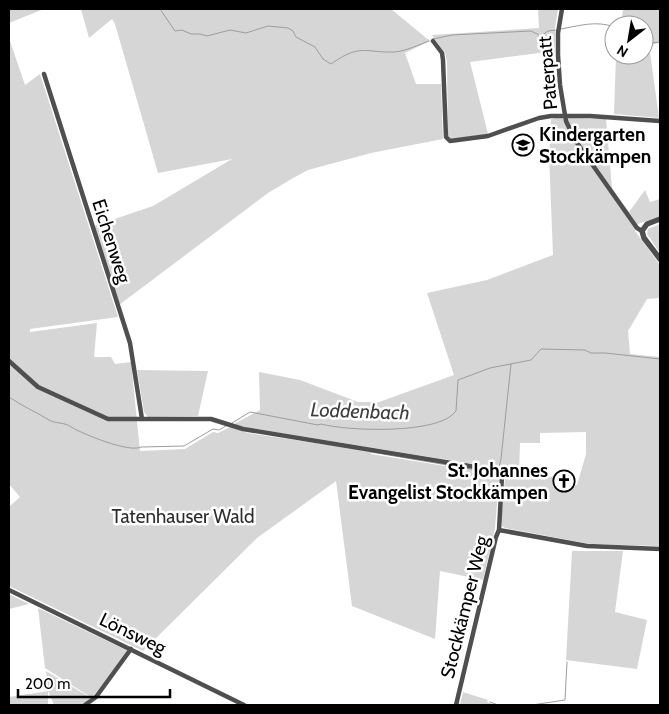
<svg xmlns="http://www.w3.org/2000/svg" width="669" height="714" font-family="Cabin,sans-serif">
<rect width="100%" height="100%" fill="#fff"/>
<path fill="#d6d6d6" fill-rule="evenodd" d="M9,9H44L9,23Z
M74,9H391L430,41L405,53L416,84H441L443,139L371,153L308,170L295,177L268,193L119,305L94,226L153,206L232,159L158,173L115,24L112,19L89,38L81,9Z
M538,9H558L555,28V51L470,62L488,134L451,139L448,136L447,62L445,53L432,35L539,28Z
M623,9H660V43L649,45L659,118L614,114L616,55H644V25H621Z
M9,38L25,85L40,74L118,317L30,329V332L97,323L94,357H111L115,364L131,362L140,451L185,449L213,432L218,433L230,427L248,433L371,451V454L445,466V463L496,473L499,480L495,528L483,580L440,571L435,639L352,606L336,481L257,538L143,651L9,586V507L20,497L9,484Z
M561,117L563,119L569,118L606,119L612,188L629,212L645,190L650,202L660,199V216L638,224L635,231L660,265V298L647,299L628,331L630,354L660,357V546L589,544L505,528L502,526L501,521L505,478L508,474L507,471H504L498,468L244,427L234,424L260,410L259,372L300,380L358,402H379L454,375L427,293L487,280L553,255L549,154L551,119ZM586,432V454L577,485L559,484L557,487L556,485L557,479L560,476L547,477L526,476L525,474L519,473L520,443H540V433Z
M660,224V253L647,234L648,229Z
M137,370L208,371L198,416L148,417L144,412Z
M572,551H623L615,612L647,620L637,669L566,660Z
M9,594L29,604L9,609Z
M38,608L128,651L92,698L45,668Z
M46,671L91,698L82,705H54L48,691V705H9V697L48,691Z
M463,692L488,700L487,702L496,705H460Z"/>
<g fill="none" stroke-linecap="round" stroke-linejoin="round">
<path stroke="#9d9d9d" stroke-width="1" d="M160,9L175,31L182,30L191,34H200L207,36L230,30L246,33L268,26L288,28L293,31L296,37L315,47L323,59L331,64C361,43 364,53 395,52C406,51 418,45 429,41
M561,29C578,26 597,20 614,27
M433,39L452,35L531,31L541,36L548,31L557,30
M644,44L660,42
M9,397C22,406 36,412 49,420C56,424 65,422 71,427C83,434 129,453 141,447L184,446L213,429L219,430L226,426
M232,423L250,412L318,425L321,424C346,431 440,435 456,411L458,380L490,368L531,360L541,349L585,350L591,353H605L660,359
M371,452L494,473
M499,467L501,459L511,364
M490,702L498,705
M532,705L565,700L567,662"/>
<path stroke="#4f4f4f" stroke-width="4.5" d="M562,9L558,33V55L560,85L566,121L575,140L637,228L642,231
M433,41L442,53L443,60L446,137L450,141L488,136L539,118L551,116H590L660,121
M44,74L130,343L142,419
M9,361L38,387L108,419H211L243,429L500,471L502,476L499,530L496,537L456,705
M499,530L587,546L660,549
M9,590L244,705
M85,705L96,697L131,649"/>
<path stroke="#4f4f4f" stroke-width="5.5" d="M660,219L647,224L642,231L644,238L660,259"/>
</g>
<defs>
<g id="school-ring" transform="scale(1.125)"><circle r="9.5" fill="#fff" stroke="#000" stroke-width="1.5"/><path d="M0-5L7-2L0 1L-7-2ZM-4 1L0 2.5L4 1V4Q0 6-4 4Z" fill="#000"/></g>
<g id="church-ring" transform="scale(1.125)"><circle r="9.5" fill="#fff" stroke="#000" stroke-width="1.5"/><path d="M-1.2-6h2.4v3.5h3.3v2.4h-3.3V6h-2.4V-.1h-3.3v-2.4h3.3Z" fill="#000"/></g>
</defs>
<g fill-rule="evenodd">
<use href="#school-ring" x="523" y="145"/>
<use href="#church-ring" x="564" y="481"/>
</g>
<g text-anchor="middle" stroke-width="5" stroke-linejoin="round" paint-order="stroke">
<g font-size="19" fill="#000" stroke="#fff">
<text transform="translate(547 73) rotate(-95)" y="7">Paterpatt</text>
<text transform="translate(112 241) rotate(72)" y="7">Eichenweg</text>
<text transform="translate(464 607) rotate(-76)" y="7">Stockkämper Weg</text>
<text transform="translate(133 633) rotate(26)" y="7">Lönsweg</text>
</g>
<g font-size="19" font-weight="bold" fill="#000" stroke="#fff" text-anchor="start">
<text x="539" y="141">Kindergarten<tspan x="539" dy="22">Stockkämpen</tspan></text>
<text x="548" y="477" text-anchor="end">St. Johannes<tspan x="548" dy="22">Evangelist Stockkämpen</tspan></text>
</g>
<g font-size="19" fill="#2d2d2d" stroke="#fff">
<text x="183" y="523">Tatenhauser Wald</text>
</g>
<g font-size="20" font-style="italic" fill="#3e3e3e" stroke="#fff">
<text transform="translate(360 411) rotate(2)" y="7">Loddenbach</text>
</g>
</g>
<rect width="669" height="714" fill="none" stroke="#000000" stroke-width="20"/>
<g transform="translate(629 40) rotate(211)"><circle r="24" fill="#ffffff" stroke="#999999"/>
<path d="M0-4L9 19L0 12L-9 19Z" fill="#000000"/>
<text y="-8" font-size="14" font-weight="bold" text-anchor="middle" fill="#000000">N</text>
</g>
<path d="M18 689v8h152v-8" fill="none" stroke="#000000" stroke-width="2.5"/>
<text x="25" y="689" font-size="15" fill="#000000" stroke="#ffffff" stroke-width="4" paint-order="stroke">200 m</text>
</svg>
